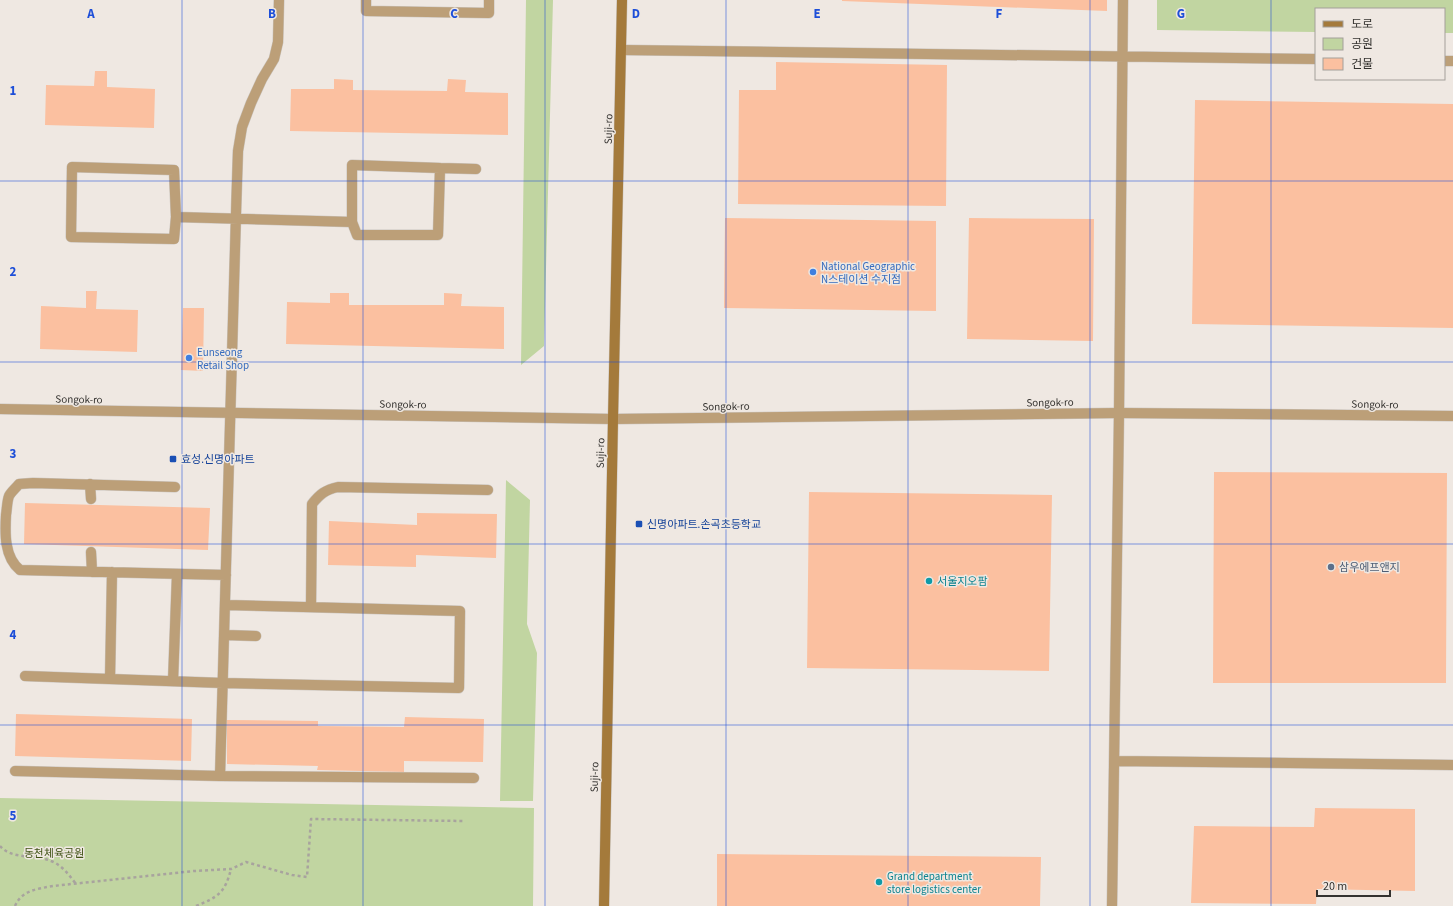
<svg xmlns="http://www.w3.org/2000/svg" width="1453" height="906" font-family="'Source Sans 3','Noto Sans KR',sans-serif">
<rect width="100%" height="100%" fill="#efe8e2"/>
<path fill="#c1d5a1" d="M526,0H553L544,346L521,365Z
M1157,0H1453V33H1444V9H1316V32L1157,30Z
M506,480L530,500L527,624L537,653L533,801H500Z
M0,798L534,808L533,906H0Z"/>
<path fill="#fbc0a0" d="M842,0H1107V11L842,1Z
M776,62L947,65L946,206L738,204L739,90H776Z
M95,71H107V87L155,89L154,128L45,125L46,85L94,86Z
M334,79L353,80V90L447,91L448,79L466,80L465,92L508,93V135L290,131L291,89H334Z
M1195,100L1453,104V328L1192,324Z
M725,218L936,221V311L724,308Z
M969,218L1094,219L1093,341L967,339Z
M86,291H97L96,309L138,310L137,352L40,349L41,306L86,308Z
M330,293H349V305H444V293L462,294L461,306L504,307V349L286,344L287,302L330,303Z
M183,308H204L203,371L181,370Z
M1214,472L1447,473L1446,683H1213Z
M809,492L1052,495L1049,671L807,668Z
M25,503L210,508L208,550L24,544Z
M417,513L497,514L496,558L416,555V567L328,565L329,521L417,525Z
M16,714L192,719L191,761L15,756Z
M405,717L484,719L483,762L404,761V772L317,770L318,766L227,764V720L318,721V726L404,727Z
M1315,808L1415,809V891L1317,889L1316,904L1191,903L1194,826L1314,827Z
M717,854L1041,857L1040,906H717Z"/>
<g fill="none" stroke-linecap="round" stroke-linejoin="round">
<g stroke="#cac4be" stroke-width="11">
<path id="service" d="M366,0V11L489,13V0
M440,168L476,169
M176,217L174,170L72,167L71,237L174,239L176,217L352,222L357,235H438L440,168L352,165V222
M90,484L91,499
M175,487L33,483L19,484C16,488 11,492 9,496C7,501 7,509 6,515C5,533 4,557 20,570L226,575
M91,552L92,572
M311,607L312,504C320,494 325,490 338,487L488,490
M225,635L256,636
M25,676L223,683L459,688L460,611L226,605
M110,679L112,572
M173,681L177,574
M15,771L220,776L474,778
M220,776C227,567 231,359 238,151L242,127L251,103L262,79L274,59L278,42L279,0"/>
</g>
<g stroke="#cac4be" stroke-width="11">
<path id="minor" d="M622,50L1316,59
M1444,61H1453
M1114,761L1453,765
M1112,906L1119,413L1123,0"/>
</g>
<g stroke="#cac4be" stroke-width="11">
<path id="tertiary" d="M0,409L613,419L1119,413L1453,416"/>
</g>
<g stroke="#cac4be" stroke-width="11">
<path id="secondary" d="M604,906L613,419L622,0"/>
</g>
<path stroke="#a8a39e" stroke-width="2.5" stroke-dasharray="3 3" stroke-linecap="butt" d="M0,846C12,860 35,854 51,861C62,865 69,875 76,884
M15,906C22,890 37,889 53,886L194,871L231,869L246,862L292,875L307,877L311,819L463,821
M196,906C218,897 225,893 231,869"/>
<use href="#service" stroke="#bc9f78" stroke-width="10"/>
<use href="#minor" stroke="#bc9f78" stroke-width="10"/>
<use href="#tertiary" stroke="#bc9f78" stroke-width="10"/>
<use href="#secondary" stroke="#a47a3b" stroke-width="10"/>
</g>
<path fill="none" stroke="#1d4ed8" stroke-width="1" stroke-opacity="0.55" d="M182,0V906M363,0V906M545,0V906M726,0V906M908,0V906M1090,0V906M1271,0V906M0,181H1453M0,362H1453M0,544H1453M0,725H1453"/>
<g fill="#3f7fe0" stroke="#efe8e2" stroke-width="1.5">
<circle cx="813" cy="272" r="4"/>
<circle cx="189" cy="358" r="4"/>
</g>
<g fill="#1a4fb4" stroke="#efe8e2" stroke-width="1.5">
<rect x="169" y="455" width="8" height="8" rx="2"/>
<rect x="635" y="520" width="8" height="8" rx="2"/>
</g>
<circle fill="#5c6f8a" stroke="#efe8e2" stroke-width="1.5" cx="1331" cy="567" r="4"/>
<g fill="#0f9aa8" stroke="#efe8e2" stroke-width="1.5">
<circle cx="929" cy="581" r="4"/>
<circle cx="879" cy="882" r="4"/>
</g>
<g text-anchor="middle" stroke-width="3" stroke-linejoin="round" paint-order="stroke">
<g font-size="11" fill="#34322f" stroke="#efe8e2">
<text transform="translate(608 129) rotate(-89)" y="4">Suji-ro</text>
<text transform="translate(79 399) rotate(1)" y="4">Songok-ro</text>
<text transform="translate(1050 402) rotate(-1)" y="4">Songok-ro</text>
<text transform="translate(403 404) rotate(1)" y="4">Songok-ro</text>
<text transform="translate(1375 404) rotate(1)" y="4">Songok-ro</text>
<text transform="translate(726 406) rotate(-1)" y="4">Songok-ro</text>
<text transform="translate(600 453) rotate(-89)" y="4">Suji-ro</text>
<text transform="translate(594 777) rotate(-89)" y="4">Suji-ro</text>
</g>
<g font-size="11" fill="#366cbe" stroke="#efe8e2" text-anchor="start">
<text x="821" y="270">National Geographic<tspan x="821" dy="13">N스테이션 수지점</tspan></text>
<text x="197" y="356">Eunseong<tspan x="197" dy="13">Retail Shop</tspan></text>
</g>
<g font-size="11" fill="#164399" stroke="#efe8e2" text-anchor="start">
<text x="181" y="463">효성.신명아파트</text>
<text x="647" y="528">신명아파트.손곡초등학교</text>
</g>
<g font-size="11" fill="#4e5e75" stroke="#efe8e2" text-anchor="start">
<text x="1339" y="571">삼우에프앤지</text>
</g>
<g font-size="11" fill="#0d838f" stroke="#efe8e2" text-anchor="start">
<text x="937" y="585">서울지오팜</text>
<text x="887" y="880">Grand department<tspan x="887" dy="13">store logistics center</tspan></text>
</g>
<g font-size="11" fill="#405315" stroke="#efe8e2">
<text x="54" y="857">동천체육공원</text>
</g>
</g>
<g font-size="13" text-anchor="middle" font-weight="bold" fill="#1d4ed8" stroke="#efe8e2" stroke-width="3" stroke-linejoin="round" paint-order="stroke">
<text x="91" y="18">A</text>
<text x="272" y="18">B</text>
<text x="454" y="18">C</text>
<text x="636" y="18">D</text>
<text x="817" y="18">E</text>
<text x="999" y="18">F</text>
<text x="1181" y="18">G</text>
<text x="13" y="95">1</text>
<text x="13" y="276">2</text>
<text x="13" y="458">3</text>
<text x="13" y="639">4</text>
<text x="13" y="820">5</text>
</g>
<rect x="1315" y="8" width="130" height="72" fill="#efe8e2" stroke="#a49f9a"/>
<rect x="1323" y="21" width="20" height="6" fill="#a47a3b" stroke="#a49f9a"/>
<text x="1351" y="28" font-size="12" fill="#34322f">도로</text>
<rect x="1323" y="38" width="20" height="12" fill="#c1d5a1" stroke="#a49f9a"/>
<text x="1351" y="48" font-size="12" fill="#34322f">공원</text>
<rect x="1323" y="58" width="20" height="12" fill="#fbc0a0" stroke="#a49f9a"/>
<text x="1351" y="68" font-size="12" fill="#34322f">건물</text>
<path d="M1317 890v6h73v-6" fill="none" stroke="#34322f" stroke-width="2"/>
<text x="1323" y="890" font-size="12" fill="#34322f" stroke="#efe8e2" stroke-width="3" paint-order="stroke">20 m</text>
</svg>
